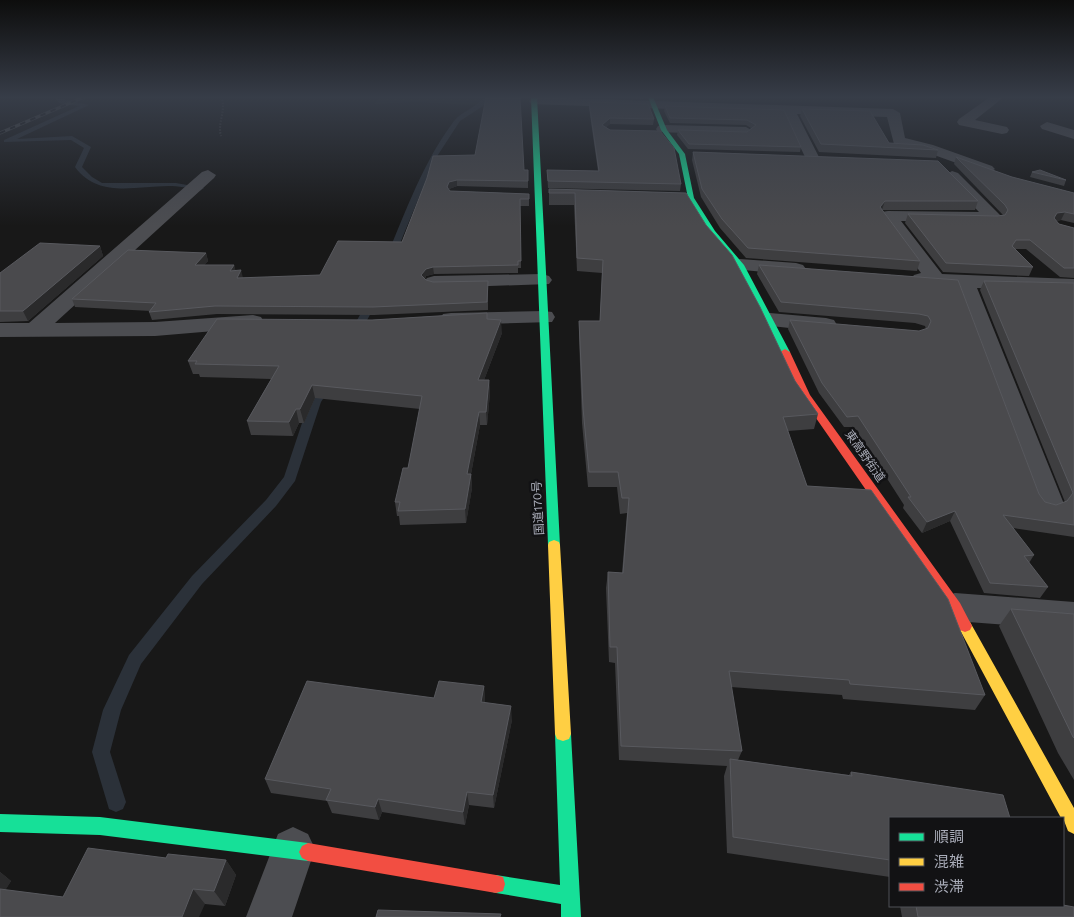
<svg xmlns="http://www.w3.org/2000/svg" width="1074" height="917" font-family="'Work Sans','Noto Sans JP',sans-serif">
<rect width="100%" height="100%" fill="#181818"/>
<path fill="#202722" d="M379,97H485L477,105L415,102L375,104Z"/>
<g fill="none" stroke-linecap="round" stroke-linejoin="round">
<path fill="#2b3139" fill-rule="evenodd" d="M54,97L89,105L17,139L72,136L91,147L82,167L92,177L102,183H176L204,188L198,192C161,173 106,209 75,167L84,148L71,140L4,142V140L79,106L59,103Z
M484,97H490L483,106L460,121L434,161L394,258L387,260L386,258C406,211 423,162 454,121C462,111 476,108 484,97Z
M373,297L378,300L359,335L354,338L350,337L349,335L368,300Z
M326,382L332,385L321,402L295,481L276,506L202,584L141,664L121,710L110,752L126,802L123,809L116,812L109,809L92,752L103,710L129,655L192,576L266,500L284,477L309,402L322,383Z"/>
<path stroke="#4e4e52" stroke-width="2" stroke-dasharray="1 2" stroke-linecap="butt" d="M221,97C227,110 217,122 221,136"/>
<path fill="#4c4d51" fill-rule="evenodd" d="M535,97L893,109L900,113L905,138L933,145L992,166L995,169L987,174L923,151L894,144L887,117L797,114L820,159L813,163L806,159L784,113L531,104L529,101Z
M990,97H1004L975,120L1007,127L1009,130L1007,133L1002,134L959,125L957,122L959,119Z
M1047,122L1074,130V139L1042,129L1040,126Z
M663,125L746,127L753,131L746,135L658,132L656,129L658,126Z
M208,170L216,175L214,178L55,323L155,322L253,315L261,317L264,322L261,327L155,336L0,337V323H29L202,172Z
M952,171L958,173L1003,218L1000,222L994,223L901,221L942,274L1074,279V291L977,288L1064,504L1059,511L1049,514L1039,511L1034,504L956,287L914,283L911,279L914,275L921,273L879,216L882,212L888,211L979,212L944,176Z
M740,259L796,263L803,265L806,269L803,273L796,275L733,269L730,265L733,261Z
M542,274L549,276L552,280L549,284L434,288L427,286L424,282L427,278L434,276Z
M544,311L552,312L555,317L552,322L451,325L443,324L440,319L443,314L451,313Z
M770,313L826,318L834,320L837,325L834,330L826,332L762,325L759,320L762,315Z
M955,593L1074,602V630L955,621L943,617L938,607L943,597Z
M293,827L308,834L315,849L292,917H246L278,834Z"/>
<path fill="#16e098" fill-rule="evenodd" d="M531,97H537L560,545L559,548H549L548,545Z
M648,97H653L667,130L685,154L694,198L715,231L744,265L790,352L788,354L785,355L780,352L736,266L709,234L688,198L679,154L661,130Z
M563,727L569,729L571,734L581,917H561V904L496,893L489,891L487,884L489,877L496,875L560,885L555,734L557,729Z
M0,814L100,817L308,843L314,846L317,852L314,858L308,861L100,835L0,832Z"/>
<path fill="#ffcf43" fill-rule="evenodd" d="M554,540L559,542L560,545L571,734L569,739L563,741L557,739L555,734L548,545L549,542Z
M965,620L970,622L1074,808V834L1068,831L1063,818H1061L960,630L958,626L960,622Z"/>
<path fill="#f24e42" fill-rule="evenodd" d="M785,349L790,352L810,395L960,603L972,626L970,630L965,632L960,630L950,611L800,395L780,352Z
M308,843L496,875L503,877L505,884L503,891L496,893L308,861L302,858L299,852L302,846Z"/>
<g stroke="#4c4e50" stroke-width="3">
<path id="rail" d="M0,133L84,97"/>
</g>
<use href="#rail" stroke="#121214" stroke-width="2" stroke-dasharray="5.5" stroke-linecap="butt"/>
</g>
<path fill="#3e3e40" d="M597,97H643V99Z
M589,102L654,119L653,125L610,124L606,127L681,184L680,191L548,188L547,170L598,171L589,108Z
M665,106L784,110L801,147L800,152L688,149L677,135L678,130L747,132L751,128L746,125L670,123L664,111Z
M802,109L889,143L938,150L936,158L819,152L800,116Z
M693,152L978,201L975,210H882L920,261L917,271L746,258L720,228L701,197L692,160Z
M956,157L1012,177L1074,193V223L1061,220L1056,221L1059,224L1074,228V278L1060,277L1026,249H1015L1033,267L1029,276L943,272L905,223L908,214L997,216L1003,215L954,164Z
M524,170H528V188L457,186L449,189V190L450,191L529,194V206H520L521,268H518V273L434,274L426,276L425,279L426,280L433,282L488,288V310L374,315L217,314L152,320L149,312L151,311L75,307L72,299L206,253L208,261L204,265H234L235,271L243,278L320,275L402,242L427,178Z
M1032,172L1066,180L1064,186L1030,177Z
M549,189L686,193L795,381L818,414L814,429L788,431L807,486L985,695L975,710L843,699L842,695L731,687L742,751L738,760L849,775L851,772L890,818V877L727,853L724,776L727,766L619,760L615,663L609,662L606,588L608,572L622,573L627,513L620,514L617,487H588L582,423L579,335V321H600L602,273L577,271L574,205H549Z
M100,246L103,256L28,321L0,322V273Z
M759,265L958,280L1039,494L1045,502L1056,505L1065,502L980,290L984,281L1074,283V537L1013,528L1034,555L1029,563L1048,587L1040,598L984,593L950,521L922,533L903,508L904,505L854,427H844L819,393L788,329L790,320L919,331L926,329L925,326L915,323L779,312L757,274Z
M487,313V319L502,333L484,380H489L490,393L487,425H480L471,474L472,488L466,523L400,525L399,516H397L395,502L408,468L420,409L315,398L304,423H299L293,436L251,435L247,421L271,379L200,377L199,374H193L188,361L372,320Z
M1011,609L1074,614V780L1058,753L999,626Z
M484,686L485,703L512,720L494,808L469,805L465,825L382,812L379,820L332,813L327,801L271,793L265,779L434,698Z
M226,860L236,875L225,906L205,904L0,917V872L11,881L5,890L63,897Z
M900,906H1063L1074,917H902Z"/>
<path fill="#2a2a2b" d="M610,118V124L601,131L602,125Z
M457,180V186L449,189L447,194V187L449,182Z
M885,201L882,210L880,207Z
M1065,212L1061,220L1054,222V218L1057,213Z
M100,246L103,256L28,321L23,311Z
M206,253L208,261L197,272L195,265Z
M234,265L236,272L230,271Z
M433,267L434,274L426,276L422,282L421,275L426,269Z
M241,270L243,278H237Z
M501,320L502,333L479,393L478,380Z
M489,380L490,393L487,425L486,412Z
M312,385L315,398L304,423L300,409Z
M296,409L299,423L293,436L289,422Z
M479,412L480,425L471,474L472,488L466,523L465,509L467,474Z
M955,511L950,521L922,533L927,522Z
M484,686L485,701L482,716L481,702Z
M511,706L512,720L494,808L493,795Z
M467,792L469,805L465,825L463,812Z
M378,799L382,812L379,820L375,807Z
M226,860L236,875L225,906L214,891Z
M0,872L11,881L0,899Z
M193,889L205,904L199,917H182Z"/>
<path fill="#4a4a4d" stroke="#58595e" d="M486,97H520L524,170H528V181L457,180L449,182L447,187L450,191L529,194V199H520L521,261H518V265L433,267L426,269L421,275L426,280L433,282L488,281L487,302L373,307L215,306L149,312L156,303L72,299L128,250L206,253L195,265H234L230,271L241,270L237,278L320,275L338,241L402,242L427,178L433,156L475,155Z
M589,102L648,104L654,119L610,118L602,125L610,130L660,131L674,148L681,184L548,181L547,170L599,171Z
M665,106L784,110L801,147L689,144L678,130L747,132L756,125L747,120L670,118Z
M802,109L870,111L889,143L923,145L938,150L821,144Z
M693,152L938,161L978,201H885L880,207L920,261L748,248L722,219L702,189Z
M956,157L1012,177L1074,193V214L1065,212L1057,213L1054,218L1059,224L1074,228V268H1064L1030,240H1016L1012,246L1033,267L946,263L908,214L997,216L1005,215L1008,210L1005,205Z
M1040,170L1066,180L1032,172Z
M549,189L686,193L706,225L732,255L760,307L795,381L818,414L783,417L807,486L871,490L948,599L985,695L850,684L849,680L729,671L742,751L621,746L617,647H610L608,572L623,573L629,498H622L618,472H589L583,408L579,321H600L603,260L577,258L575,193H549Z
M40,243L100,246L23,311H0V273Z
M759,265L958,280L1039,494L1045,502L1056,505L1067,501L1073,493L984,281L1074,283V525L1003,515L1034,555L1024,556L1048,587L990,583L955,511L927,522L908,497H911L858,416L847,417L822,383L790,320L919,331L928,328L931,321L928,316L919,314L781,302Z
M487,313V319L501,320L478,380H489L486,412H479L467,474H471L465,509L398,511L400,502H395L403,468H408L422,396L312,385L300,409H296L289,422L247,421L279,366L195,364L197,361H188L217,319L372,320Z
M1011,609L1074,614V738L1073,737Z
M307,681L434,698L439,681L484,686L481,702L511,706L493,795L467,792L463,812L378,799L375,807L326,800L331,789L265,779Z
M730,759L852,776L851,772L1003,795L1010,818H890V860L733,837Z
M88,848L166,858L168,854L226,860L214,891L193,889L182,917H0V889L63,897Z
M1063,905L1074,907V917H918L916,906H1063Z
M378,910L501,914L500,917H376Z"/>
<linearGradient id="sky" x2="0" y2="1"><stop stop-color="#0d0d0d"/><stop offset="0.43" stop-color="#373d48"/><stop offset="1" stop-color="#373d48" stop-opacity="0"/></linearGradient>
<rect width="1074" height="226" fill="url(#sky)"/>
<g text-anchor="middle" stroke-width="5" stroke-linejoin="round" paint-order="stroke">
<g font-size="12" fill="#a9acb8" stroke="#121214">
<text transform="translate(865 456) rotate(55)" y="4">東高野街道</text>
<text transform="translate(538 508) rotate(-93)" y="4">国道170号</text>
</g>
</g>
<rect x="889" y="817" width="175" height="90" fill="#121214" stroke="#4e5056"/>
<rect x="899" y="833" width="25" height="8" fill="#16e098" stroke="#4e5056"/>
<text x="934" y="842" font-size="15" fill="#a9acb8">順調</text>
<rect x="899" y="858" width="25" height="8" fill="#ffcf43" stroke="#4e5056"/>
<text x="934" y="867" font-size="15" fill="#a9acb8">混雑</text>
<rect x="899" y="883" width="25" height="8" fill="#f24e42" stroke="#4e5056"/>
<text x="934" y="892" font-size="15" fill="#a9acb8">渋滞</text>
</svg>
